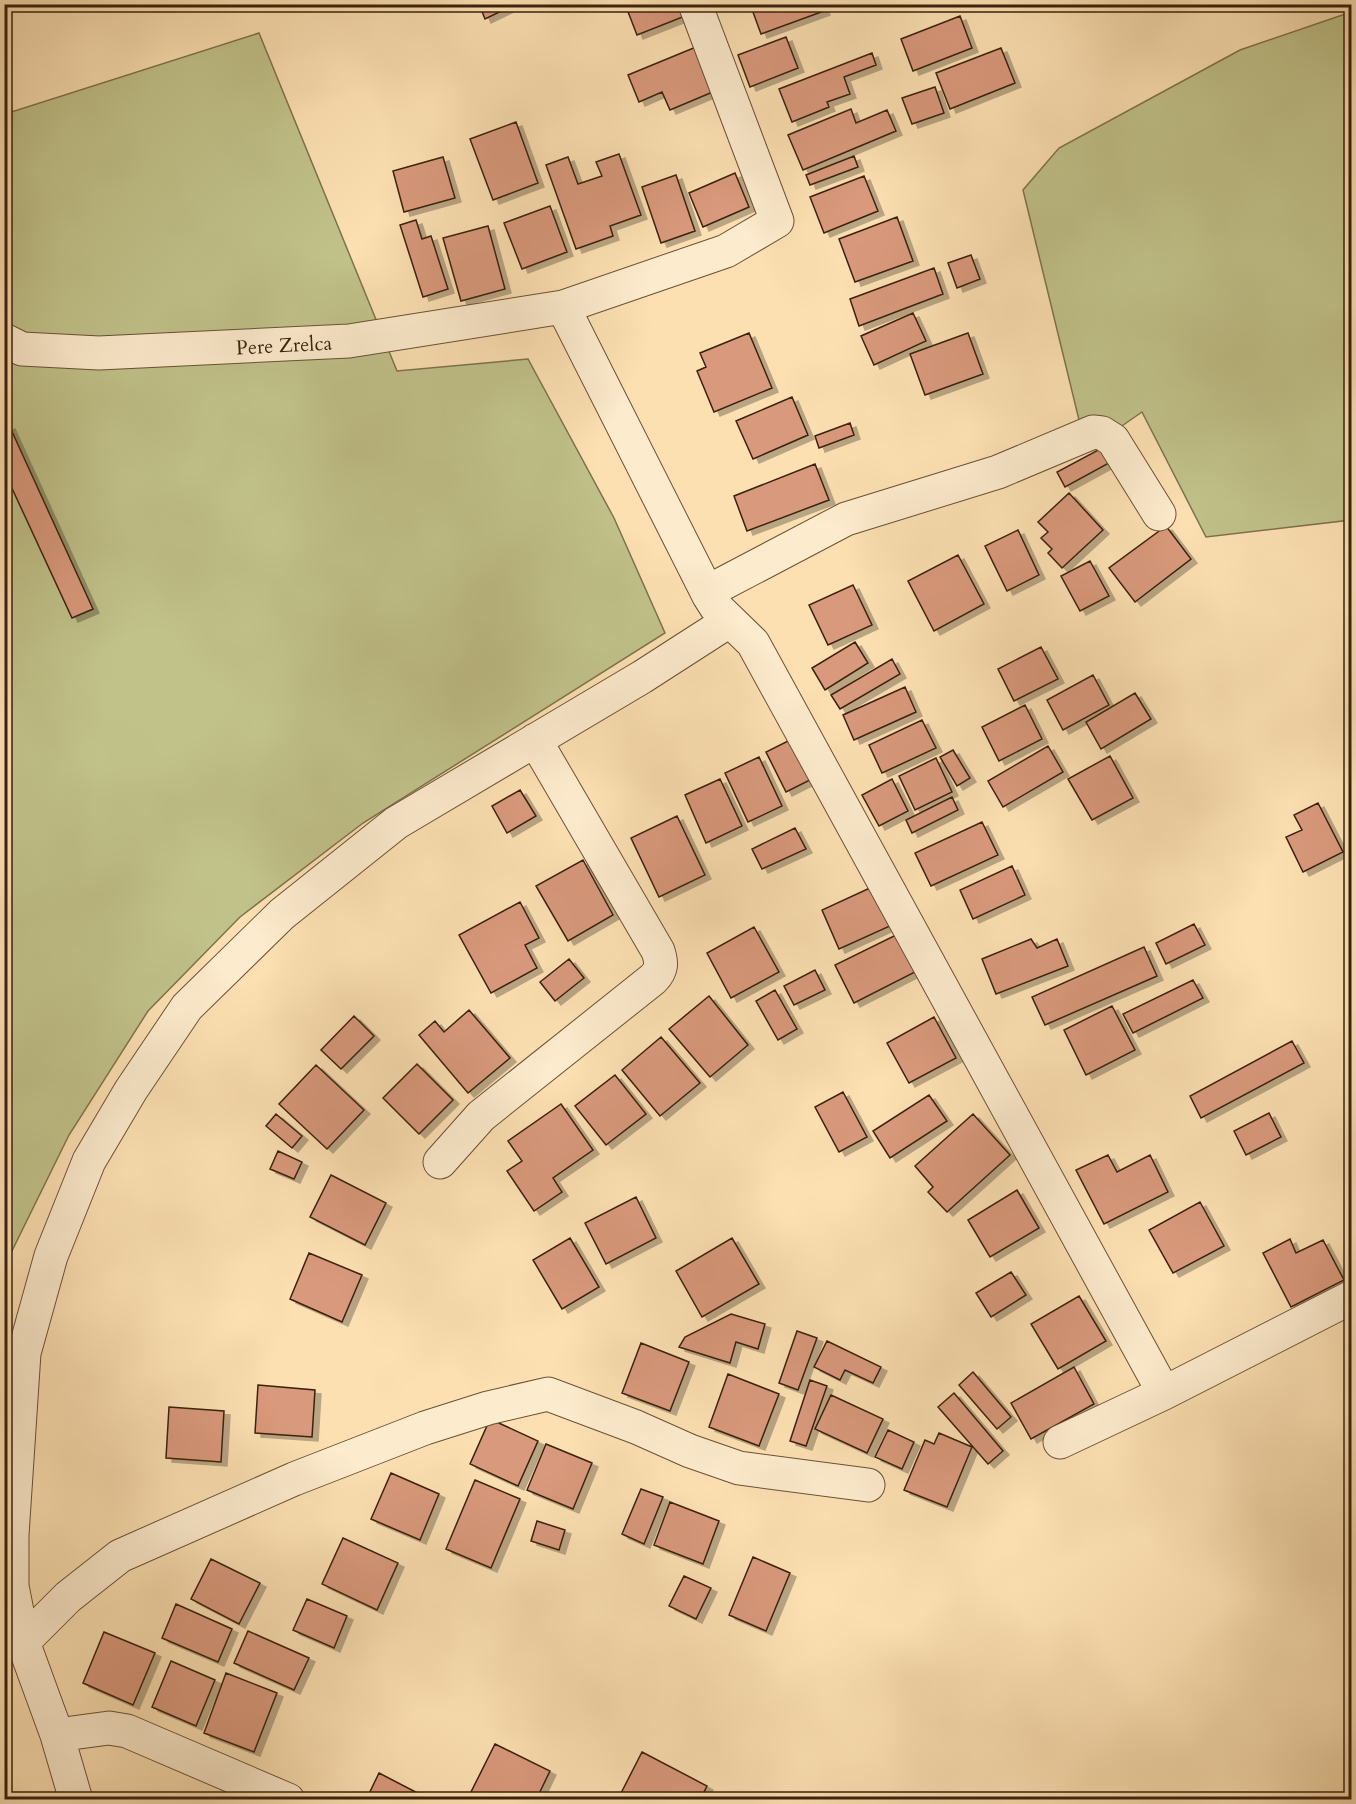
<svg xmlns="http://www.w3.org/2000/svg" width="1356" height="1804" font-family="Cardo,serif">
<defs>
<filter id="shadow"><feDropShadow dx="6" dy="4" stdDeviation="0" flood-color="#0004"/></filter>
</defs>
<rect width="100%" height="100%" fill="#fce0b2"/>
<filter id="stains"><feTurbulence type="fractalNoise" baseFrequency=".00333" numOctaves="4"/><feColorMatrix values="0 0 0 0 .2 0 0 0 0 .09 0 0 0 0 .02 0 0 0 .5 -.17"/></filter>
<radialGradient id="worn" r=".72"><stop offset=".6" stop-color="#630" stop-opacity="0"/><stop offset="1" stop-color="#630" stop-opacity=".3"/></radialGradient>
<path fill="#c1c28a" stroke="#7e724b" stroke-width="1.5" d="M1351,12V520L1206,537L1142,412L1116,430L1079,420L1023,190L1059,148L1240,50Z
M259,33L397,371L528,359L614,518L665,633L363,823L240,917L148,1011L69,1135L5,1265V114Z"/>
<path fill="#d9997c" stroke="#3a210c" stroke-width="1.5" filter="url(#shadow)" d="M479,4H516L485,19Z
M625,4H681L685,16L637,35Z
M750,4H821L824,11L761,34Z
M960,16L972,48L913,71L901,39Z
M786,37L798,68L750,87L738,55Z
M696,47L715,91L670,110L662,92L639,102L628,75Z
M1001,48L1015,83L950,109L936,73Z
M872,53L876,65L844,77L850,94L827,102L829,107L792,122L779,89Z
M935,87L944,113L912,124L902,98Z
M851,109L856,123L887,110L896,131L803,170L788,135Z
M516,122L538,183L493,200L470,139Z
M619,154L641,215L610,226L613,236L576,249L546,165L568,157L578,184L602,176L596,162Z
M854,156L858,167L810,185L806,175Z
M443,157L455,198L404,212L393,171Z
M735,173L749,207L703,227L689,193Z
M676,175L695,231L661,243L642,187Z
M864,176L878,211L824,233L810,197Z
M550,206L567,252L522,269L504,223Z
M897,217L913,261L855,282L839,239Z
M416,220L422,239L431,236L448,289L423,297L400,225Z
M488,226L505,289L461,301L443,238Z
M971,255L980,279L957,288L948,263Z
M934,268L943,294L859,326L850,299Z
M913,313L926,341L874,365L861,336Z
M749,333L772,388L714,412L697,371L706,367L700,353Z
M968,333L983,374L925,395L910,354Z
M792,397L808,435L753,459L736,421Z
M850,423L854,435L819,448L815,436Z
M9,425L93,609L72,618L4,471V427Z
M1102,448L1109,463L1065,487L1057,472Z
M815,464L829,500L747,531L734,496Z
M1069,493L1103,530L1062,568L1048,553L1052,549L1041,538L1048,532L1038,522Z
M1166,526L1191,559L1135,602L1109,568Z
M1018,530L1039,575L1007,591L985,546Z
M958,555L984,604L934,631L908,581Z
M1090,561L1109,596L1080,611L1061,576Z
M853,585L872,625L828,645L809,605Z
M855,642L868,663L825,690L812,668Z
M1041,647L1058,679L1014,701L998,669Z
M892,659L900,674L840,709L831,695Z
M1093,675L1109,705L1063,730L1047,700Z
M905,687L916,712L854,740L843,715Z
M1135,693L1151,719L1101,749L1086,722Z
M1025,705L1042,739L999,761L982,727Z
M922,720L936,748L882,773L869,745Z
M798,736L818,776L786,792L766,752Z
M1048,746L1063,772L1003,807L988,781Z
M953,750L970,778L957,786L940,757Z
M1110,756L1133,798L1092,820L1068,779Z
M759,757L782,806L748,822L725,773Z
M936,758L952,792L915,810L899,776Z
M720,779L742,826L706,843L685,795Z
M892,779L908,811L879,826L862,795Z
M520,790L536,816L507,833L492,806Z
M952,797L958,810L912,833L906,820Z
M1318,803L1343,852L1303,872L1286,837L1302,830L1294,815Z
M677,816L705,875L659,897L631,838Z
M982,822L998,855L931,886L915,853Z
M795,828L806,849L762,869L752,849Z
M583,860L613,915L568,941L536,886Z
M1012,866L1025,895L973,919L960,890Z
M872,887L890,926L839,949L822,910Z
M520,902L539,938L525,945L537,968L491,993L459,935Z
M1194,924L1205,945L1166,964L1156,943Z
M754,927L779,972L731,998L707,953Z
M896,935L915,972L854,1003L835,965Z
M1031,939L1037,948L1057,939L1068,966L996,994L982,959Z
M1144,947L1157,976L1045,1025L1032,997Z
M569,959L584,978L555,1001L540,982Z
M815,970L825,990L794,1005L784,986Z
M1193,980L1203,998L1133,1033L1123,1014Z
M775,990L797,1029L778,1040L756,1001Z
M709,996L748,1045L710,1077L669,1029Z
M1112,1006L1135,1050L1086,1075L1064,1030Z
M469,1010L510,1058L468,1093L419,1035L435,1021L444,1032Z
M354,1016L374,1036L341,1069L321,1050Z
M934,1017L956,1058L909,1083L887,1043Z
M661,1037L700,1083L660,1116L622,1070Z
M1292,1041L1304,1063L1201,1118L1190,1096Z
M417,1064L453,1100L419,1134L383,1098Z
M316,1065L364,1110L327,1149L279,1104Z
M615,1075L646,1114L606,1145L575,1106Z
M843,1092L867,1137L839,1152L815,1107Z
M929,1095L947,1121L890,1158L873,1131Z
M561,1104L593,1150L553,1178L562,1192L534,1211L507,1171L522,1161L508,1141Z
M1269,1113L1281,1137L1246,1155L1234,1131Z
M276,1114L302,1136L292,1148L266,1126Z
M973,1114L1010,1155L947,1212L928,1192L933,1187L915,1166Z
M278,1151L302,1162L294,1179L270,1169Z
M1108,1155L1117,1172L1150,1155L1168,1192L1104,1224L1076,1170Z
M331,1175L386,1203L365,1245L310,1217Z
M1017,1190L1039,1228L990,1257L968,1220Z
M636,1197L656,1238L606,1264L585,1223Z
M1200,1202L1224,1246L1173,1273L1149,1230Z
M570,1238L599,1287L562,1309L533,1260Z
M732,1238L759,1284L702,1317L676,1271Z
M1290,1239L1296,1253L1323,1240L1344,1280L1291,1307L1263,1253Z
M309,1253L362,1275L342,1322L290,1299Z
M1011,1272L1026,1295L991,1317L976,1293Z
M1079,1296L1106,1341L1058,1369L1031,1324Z
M731,1314L765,1324L758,1349L736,1342L730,1363L679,1347L685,1337Z
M797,1331L817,1338L798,1390L779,1383Z
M827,1341L881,1367L873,1383L845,1370L840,1380L814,1367Z
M641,1343L689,1362L670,1411L622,1393Z
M1074,1367L1094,1404L1031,1439L1011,1403Z
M973,1372L1011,1417L997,1429L959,1385Z
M728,1374L779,1394L759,1446L709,1427Z
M810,1380L827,1386L806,1446L790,1441Z
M258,1385L315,1390L312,1437L255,1433Z
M954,1393L1003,1451L988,1464L938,1407Z
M831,1395L883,1419L867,1453L815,1429Z
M169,1407L224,1411L221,1462L166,1458Z
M490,1419L538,1441L518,1486L470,1464Z
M888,1430L914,1442L902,1469L875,1457Z
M939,1433L972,1447L947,1507L904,1490L925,1440L934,1444Z
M546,1444L592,1463L573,1509L527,1490Z
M391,1473L439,1494L420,1540L371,1519Z
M475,1480L520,1499L491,1568L446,1549Z
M641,1489L663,1497L644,1544L622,1534Z
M670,1502L719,1521L703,1564L654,1545Z
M537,1521L565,1530L559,1550L531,1541Z
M343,1538L398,1563L377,1610L322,1584Z
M753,1557L790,1573L766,1631L729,1615Z
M211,1559L260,1583L239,1624L191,1599Z
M684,1576L711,1588L696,1619L669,1606Z
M307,1599L347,1616L334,1648L293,1630Z
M176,1604L232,1629L218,1662L162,1638Z
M248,1631L309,1658L294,1690L234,1663Z
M104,1632L155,1653L133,1705L83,1683Z
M171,1661L215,1680L196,1726L152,1707Z
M226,1673L277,1693L254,1752L204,1733Z
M495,1744L550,1771L536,1800H482L470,1794Z
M642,1752L707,1786L700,1800L618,1799Z
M379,1773L431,1800H366Z"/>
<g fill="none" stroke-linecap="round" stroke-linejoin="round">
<g stroke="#6a5136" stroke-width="35">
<path id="minor" d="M695,4L777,221L726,251L563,307L709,596L716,607L753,643L1164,1393
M4,340L22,349L99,353L349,341L563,307
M707,592L846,519L998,472L1093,432L1102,433L1113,440L1159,514
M440,1162L481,1116L653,979C662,970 662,963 658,951L535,740
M1060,1442L1164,1393L1352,1297
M23,1642L68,1597L120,1556L294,1479L425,1428L488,1408L548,1394L636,1427L690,1451L739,1468L868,1485
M57,1735L109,1728L127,1731L288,1800
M76,1800L57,1735L23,1642L12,1586V1535L24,1353L51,1256L89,1161L131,1090L187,1007L282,914L396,823L642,677L729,621"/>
</g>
<use href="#minor" stroke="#fdebcd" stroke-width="33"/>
</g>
<g text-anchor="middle" stroke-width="4.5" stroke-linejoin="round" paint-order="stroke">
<g font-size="20" fill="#3a210c" stroke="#fdebcd">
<text transform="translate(284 345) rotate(-3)" y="7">Pere Zrelca</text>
</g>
</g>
<rect width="1356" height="1804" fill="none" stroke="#fce0b2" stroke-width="24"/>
<rect x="6" y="6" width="1344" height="1792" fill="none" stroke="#3a210c" stroke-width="3"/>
<rect x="12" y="12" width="1332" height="1780" fill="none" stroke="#3a210c" stroke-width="1.5"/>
<rect width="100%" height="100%" filter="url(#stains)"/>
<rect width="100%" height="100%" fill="url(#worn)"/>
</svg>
